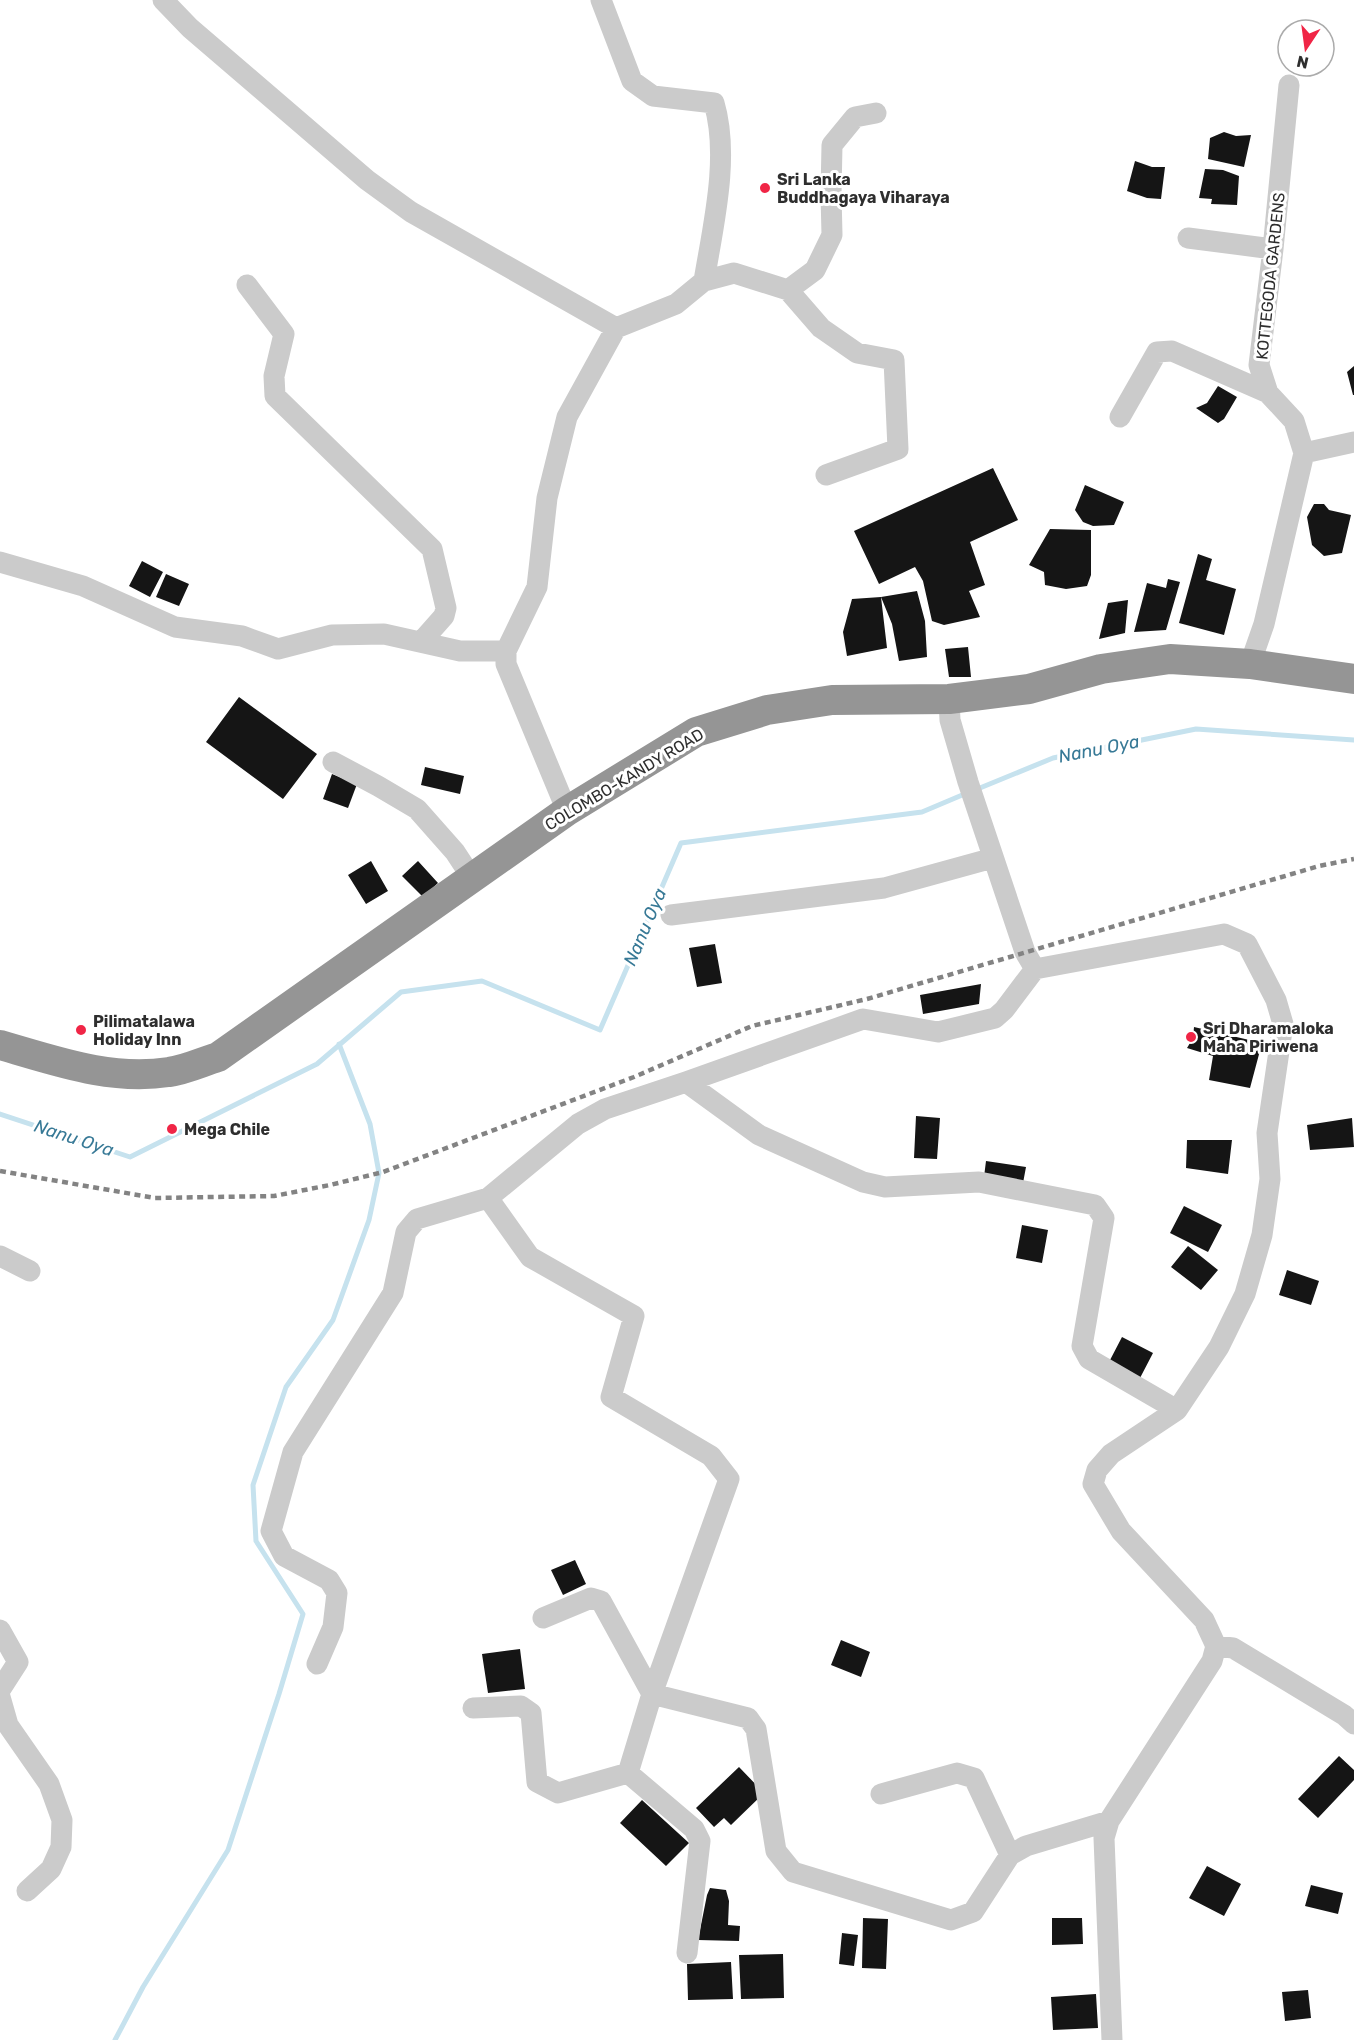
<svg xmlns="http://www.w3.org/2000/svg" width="1354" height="2040" font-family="Rubik,sans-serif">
<rect width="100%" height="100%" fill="#fff"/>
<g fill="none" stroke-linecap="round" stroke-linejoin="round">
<path stroke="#c6e2ee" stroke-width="5" d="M975,790L1053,758L1196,729L1354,740
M0,1114L130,1157L317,1064L401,992L482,981L600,1030L681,843L922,812L967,793
M115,2040L143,1987L228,1850L279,1694L303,1614L256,1541L253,1485L286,1387L333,1320L369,1220L379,1173L370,1124L339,1044"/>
</g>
<path fill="#151515" d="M1224,132L1236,136L1251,135L1244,167L1208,159L1210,138Z
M1135,161L1152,167H1165L1161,199L1147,198L1127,191Z
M1205,169L1223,170L1239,176L1237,205L1211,204L1212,199L1199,198Z
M1354,366V395H1353L1347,372Z
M1218,386L1237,397L1224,419L1218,423L1196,408L1207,403Z
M993,468L1018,520L970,542L985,585L969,591L980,617L944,625L932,621L923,581L915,567L879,584L854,531Z
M1085,485L1124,502L1114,525L1093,526L1083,522L1075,510Z
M1314,504H1324L1329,510L1351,515L1342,553L1324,556L1312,545L1307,517Z
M1050,529L1091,530V575L1087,586L1066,589L1045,585L1044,572L1029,565Z
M1198,554L1212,559L1206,580L1236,589L1224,635L1179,623Z
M142,561L163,572L150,597L129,586Z
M166,574L189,584L179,606L156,597Z
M1168,579L1180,582L1166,630L1134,632L1147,583L1166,588Z
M917,591L925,621L927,657L899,661L892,624L881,597Z
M881,597L887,648L847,656L843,632L852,599Z
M1128,600L1125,633L1099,639L1108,603Z
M968,647L971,677H949L945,649Z
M239,697L317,754L283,799L206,742Z
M425,767L464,776L460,794L421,785Z
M332,774L357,784L348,808L323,799Z
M371,861L388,891L366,904L348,875Z
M418,861L438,883L423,897L402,876Z
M715,944L722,983L697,987L689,948Z
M981,984L979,1004L923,1014L920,995Z
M1194,1027L1262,1043L1250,1088L1209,1080L1213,1056L1187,1048L1193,1038Z
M916,1116L940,1118L937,1159L914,1158Z
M1352,1118L1354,1147L1310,1150L1307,1125Z
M1187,1140H1232L1228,1174L1186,1168Z
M986,1161L1026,1167L1023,1183L984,1177Z
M1184,1206L1222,1225L1208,1252L1170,1233Z
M1022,1225L1048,1230L1042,1263L1016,1258Z
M1188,1246L1218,1270L1201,1290L1171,1267Z
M1287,1270L1319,1281L1311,1305L1279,1295Z
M1122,1337L1153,1353L1140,1378L1109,1362Z
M575,1560L586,1584L563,1595L551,1570Z
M841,1640L870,1652L861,1677L831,1665Z
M520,1649L525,1689L488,1693L482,1654Z
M1339,1756L1354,1770V1780L1318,1818L1298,1799Z
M739,1767L764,1793L731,1825L724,1818L714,1827L696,1808Z
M642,1800L689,1843L666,1866L620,1823Z
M1207,1866L1241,1884L1224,1916L1189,1898Z
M1311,1885L1343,1893L1338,1914L1305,1906Z
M710,1888L726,1890L729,1901L728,1925L740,1926L739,1941L698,1940L707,1895Z
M863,1918L888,1919L886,1969L862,1968Z
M1052,1918H1082L1083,1944L1052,1945Z
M842,1933L858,1935L854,1966L839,1964Z
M783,1954L784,1998L741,1999L739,1955Z
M731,1962L733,1999L688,2000L687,1964Z
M1308,1990L1311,2018L1285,2021L1282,1992Z
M1096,1994L1098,2028L1053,2030L1051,1997Z"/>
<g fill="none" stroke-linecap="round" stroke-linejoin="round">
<path stroke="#cbcbcb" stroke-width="21" d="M163,0L190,28L367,180L411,212L616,328
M1188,238L1273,249
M704,281L734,273L788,290L821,328L857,353L894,360L898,449L826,475
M247,285L284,334L274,376L275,396L432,549L446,608L444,616L421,642
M788,290L815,270L832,235L831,194L832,145L855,117L876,113
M1120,417L1157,352L1172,351L1268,393
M1304,453L1354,442
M0,562L83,586L175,627L242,636L278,649L332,635L384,634L460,651H506
M1250,664L1264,624L1304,453L1294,421L1268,393L1259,365L1273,249L1289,85
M949,699L950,720L968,782L1025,952L1035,969L1224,934L1247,944L1276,1000L1283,1024L1267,1133L1270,1179L1262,1235L1245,1294L1219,1347L1177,1410L1111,1454L1097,1470L1093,1484L1121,1531L1204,1620L1216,1646L1212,1661L1109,1821L1104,1838L1112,2040
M333,762L378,786L417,809L455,852L472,878
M567,811L506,664V651L537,587L547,498L567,417L616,328L676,304L704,281C713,226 730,157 714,103L653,96L632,81L601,0
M671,915L884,888L993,858
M686,1082L759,1135L863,1182L885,1187L979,1182L1095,1205L1104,1218L1082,1346L1089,1359L1177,1410
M488,1198L530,1257L634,1316L611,1397L711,1456L729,1479L652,1694L628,1773L694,1829L700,1841L687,1953
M0,1256L30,1271
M543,1618L591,1598L601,1601L652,1694L748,1718L756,1729L776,1851L793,1872L951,1920L973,1912L1010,1855L1026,1846L1109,1821
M0,1630L18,1662L0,1690
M1216,1646L1233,1648L1344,1715L1354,1724
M317,1664L333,1627L337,1593L329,1580L284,1556L271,1531L293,1452L393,1293L406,1232L417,1219L488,1198L578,1124L605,1109L686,1082L863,1019L938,1032L995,1018L1004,1010L1035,969
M0,1697L8,1725L49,1784L62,1820L61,1847L51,1869L27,1891
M473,1708L521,1706L531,1713L537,1782L558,1793L628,1773
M881,1794L957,1773L974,1778L1010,1855"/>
<path stroke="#959595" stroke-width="30" d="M0,1045C56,1061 110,1081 169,1072C185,1070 202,1062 218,1057L567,811L696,732L767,710L832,700L949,699L1029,689L1101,669L1170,659L1250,664L1354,679"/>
<path stroke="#838383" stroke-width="4.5" stroke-dasharray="6 4.5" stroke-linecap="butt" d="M0,1171L155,1198L274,1196L330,1185L383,1172L634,1077L752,1026L867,999L1319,866L1354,859"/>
</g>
<g fill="#f02546" stroke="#fff" stroke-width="2">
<circle cx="765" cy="188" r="6"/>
<circle cx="81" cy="1030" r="6"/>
<circle cx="1191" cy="1037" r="6"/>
<circle cx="172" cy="1129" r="6"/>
</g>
<g text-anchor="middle" stroke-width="6" stroke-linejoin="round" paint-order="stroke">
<g font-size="16" font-weight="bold" fill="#2e2e2e" stroke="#fff" text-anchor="start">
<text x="777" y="185">Sri Lanka<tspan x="777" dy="18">Buddhagaya Viharaya</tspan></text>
<text x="93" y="1027">Pilimatalawa<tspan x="93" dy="18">Holiday Inn</tspan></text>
<text x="1203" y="1034">Sri Dharamaloka<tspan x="1203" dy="18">Maha Piriwena</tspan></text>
<text x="184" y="1135">Mega Chile</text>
</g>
<g font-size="16" fill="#2e2e2e" stroke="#fff">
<text transform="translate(1270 276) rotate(-84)" y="6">KOTTEGODA GARDENS</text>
<text transform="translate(624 779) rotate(-31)" y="6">COLOMBO-KANDY ROAD</text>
</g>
<g font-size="18" font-style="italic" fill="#377996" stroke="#fff">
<text transform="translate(1099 749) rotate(-11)" y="6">Nanu Oya</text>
<text transform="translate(645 927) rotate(-67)" y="6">Nanu Oya</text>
<text transform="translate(74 1138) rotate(18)" y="6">Nanu Oya</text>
</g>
</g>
<g transform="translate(1306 48) rotate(193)"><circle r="28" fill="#ffffff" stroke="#ababab" stroke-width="1.5"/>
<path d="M0-4.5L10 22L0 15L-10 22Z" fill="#f02546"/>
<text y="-9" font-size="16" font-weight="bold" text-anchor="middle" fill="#2e2e2e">N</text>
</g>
</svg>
